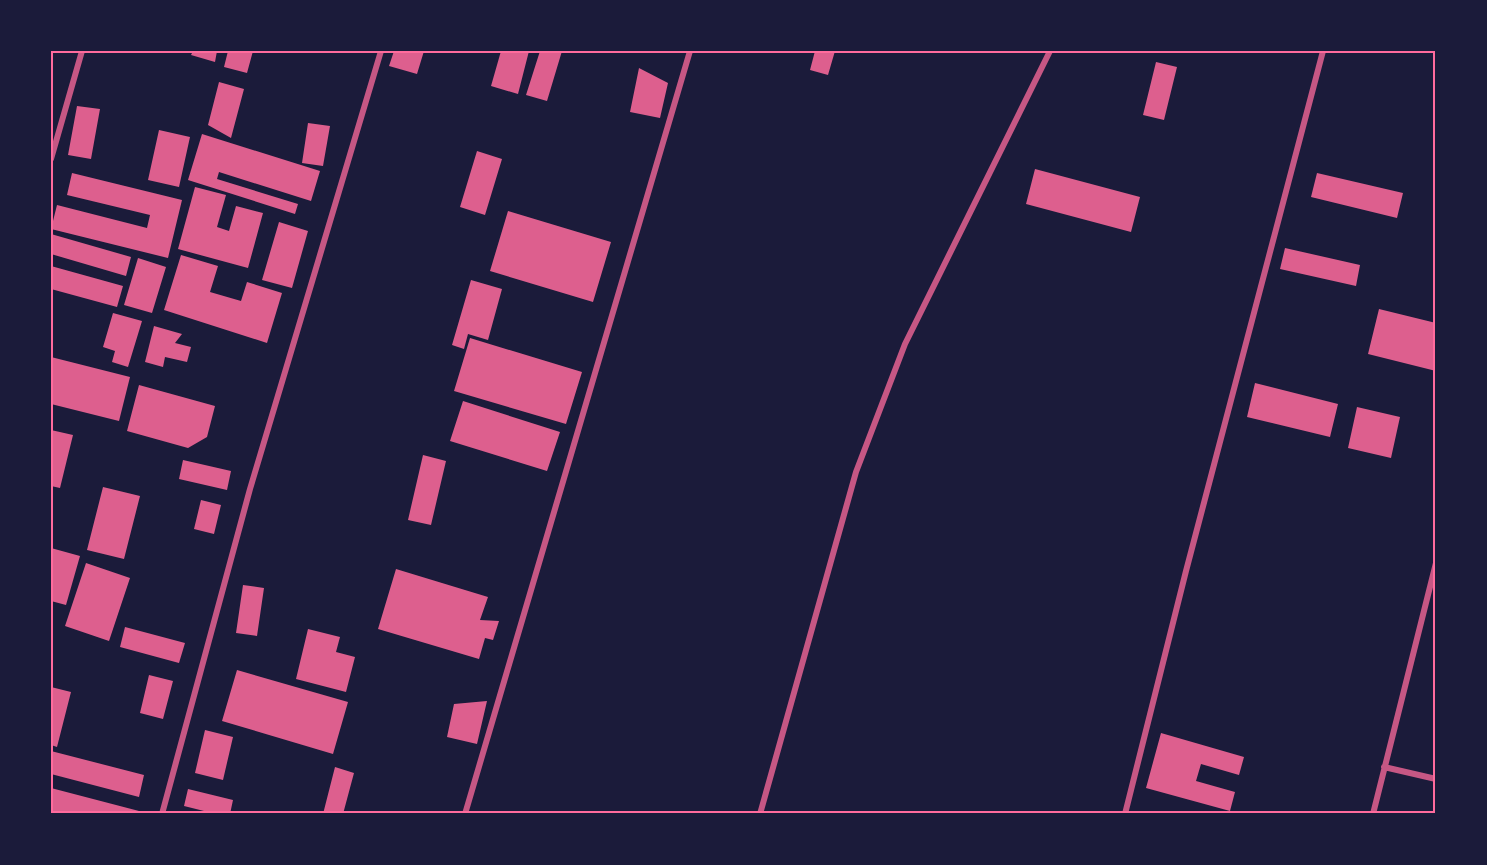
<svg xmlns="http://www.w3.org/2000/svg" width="1487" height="865" font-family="Manrope,sans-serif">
<rect width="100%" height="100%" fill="#1b1b3a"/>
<path fill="#dd5f8e" d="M193,51H217L215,62L191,55Z
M228,51H253L247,73L224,67Z
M394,51H424L417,74L389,66Z
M501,51H529L518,94L491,86Z
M540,51H562L547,101L526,95Z
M815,51H835L828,75L810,70Z
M1156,62L1177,67L1164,120L1143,115Z
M639,68L668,83L660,118L630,112Z
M219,82L244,89L231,138L208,125Z
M77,106L100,109L91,159L68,155Z
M308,123L330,126L323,166L302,163Z
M159,130L190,137L179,187L148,180Z
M202,134L320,171L311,201L219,172L217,179L298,204L295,214L188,180Z
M477,151L502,159L485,215L460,207Z
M1035,169L1140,197L1131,232L1026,204Z
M72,173L182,200L168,258L51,229L57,205L147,228L150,215L67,195Z
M1317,173L1403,193L1397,218L1311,197Z
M195,187L226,195L217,227L229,231L236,206L263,213L248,268L178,249Z
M508,211L611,242L593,302L490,271Z
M279,222L308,231L292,288L262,280Z
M51,234L131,257L126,276L51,254Z
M1285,248L1360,265L1356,286L1280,269Z
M181,255L218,266L210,292L241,301L247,282L282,293L267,343L164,310Z
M138,258L166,267L152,313L124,305Z
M51,266L123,286L117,307L51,289Z
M471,280L502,289L488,340L468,334L464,349L452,345Z
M1379,309L1436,323V371L1368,354Z
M113,313L142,321L128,367L112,362L115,351L103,347Z
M154,326L182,334L175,343L191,347L187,362L165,357L163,367L145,362Z
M470,338L582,372L566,424L454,391Z
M51,357L130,377L119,421L51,404Z
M1255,383L1338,404L1330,437L1247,417Z
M139,385L215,406L207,437L188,448L127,431Z
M463,401L560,432L547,471L450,441Z
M1357,407L1400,417L1391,458L1348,448Z
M51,430L73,435L60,488L51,486Z
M423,455L446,461L431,525L408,520Z
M183,460L231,471L227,490L179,479Z
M103,487L140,496L124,559L87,550Z
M201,500L221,505L214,534L194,529Z
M51,548L80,556L66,605L51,601Z
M86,563L130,578L109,641L65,626Z
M396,569L488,597L480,620L499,621L493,640L485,638L479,659L378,629Z
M243,585L264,588L257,636L236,633Z
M125,627L185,643L179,663L120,647Z
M308,629L340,637L336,652L355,657L346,692L296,679Z
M237,670L348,702L333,754L222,721Z
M149,675L173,681L163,719L140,713Z
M51,687L71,692L57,747L51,745Z
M487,701L477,744L447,737L454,704Z
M205,730L233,737L223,780L195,773Z
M1161,733L1244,757L1239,775L1201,764L1196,781L1235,792L1230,811L1146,788Z
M51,751L144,775L139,797L51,774Z
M335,767L354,773L343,814H323Z
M51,788L139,811L138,814H51Z
M188,789L233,800L230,814H216L184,806Z"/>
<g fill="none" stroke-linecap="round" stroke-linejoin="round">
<path stroke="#c65784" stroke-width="6" d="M51,159L82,51
M1384,767L1436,779
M162,814L250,489L381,51
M465,814L690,51
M760,814L856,472L905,344L1050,51
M1125,814L1186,571L1323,51
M1373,814L1436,563"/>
</g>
<rect width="1487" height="865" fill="none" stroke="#1b1b3a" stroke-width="105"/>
<rect x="52" y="52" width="1382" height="760" fill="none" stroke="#ff6b9d" stroke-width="2"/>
</svg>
